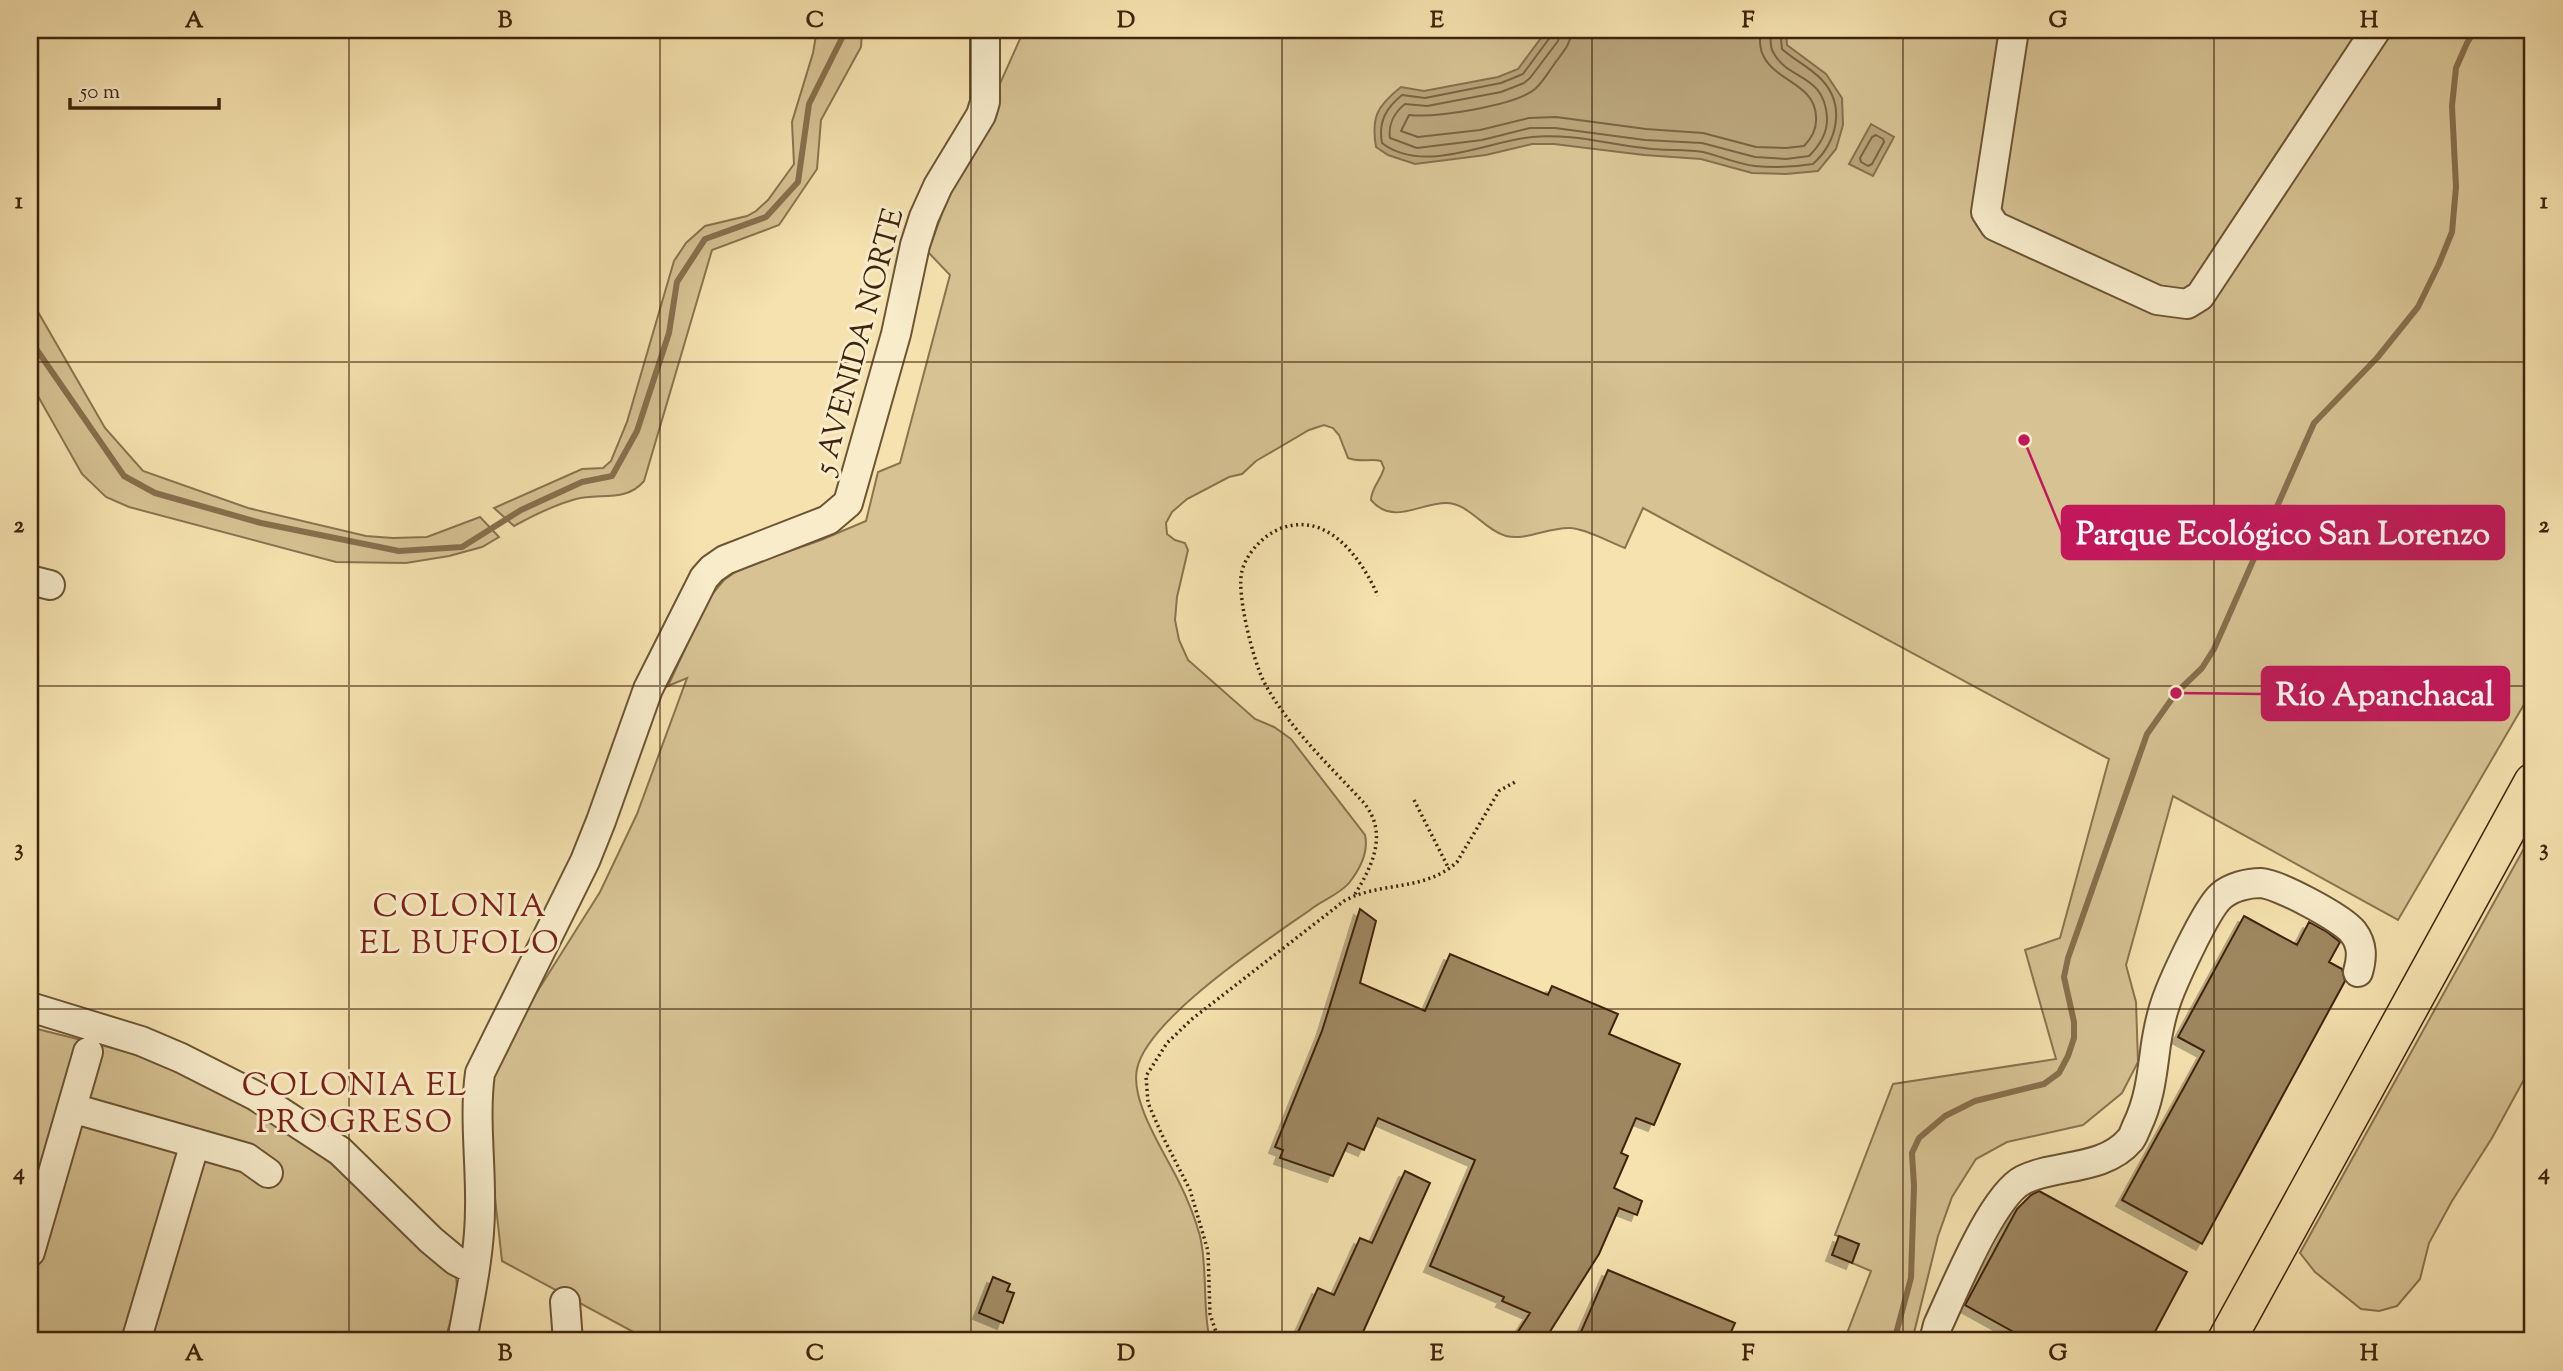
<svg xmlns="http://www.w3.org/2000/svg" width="2563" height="1371" font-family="'Sorts Mill Goudy',serif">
<defs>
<filter id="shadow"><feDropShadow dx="-6" dy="6" stdDeviation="0" flood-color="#0004"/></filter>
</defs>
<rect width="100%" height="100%" fill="#f5e2af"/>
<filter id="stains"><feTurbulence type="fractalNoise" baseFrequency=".00286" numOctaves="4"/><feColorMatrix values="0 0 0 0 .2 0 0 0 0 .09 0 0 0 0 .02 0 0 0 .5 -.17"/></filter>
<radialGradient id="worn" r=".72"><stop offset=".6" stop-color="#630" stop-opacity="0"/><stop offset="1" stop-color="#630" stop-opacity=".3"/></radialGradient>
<path fill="#d6c293" stroke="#8a734f" stroke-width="2" d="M817,30H862L861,47L821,120L817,169L779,225L712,250L644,481C627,502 600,493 576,499C554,505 534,515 514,526L494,508L582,469L603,468L611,461L627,422L674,261L686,243L705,226L747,216L756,211L768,200L794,164L792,122L813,53Z
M1024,30H2533V689L2398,920L2173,796L2126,965L2136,1002L2138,1062L2122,1093L2083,1125L2007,1142L1976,1159L1952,1197L1938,1236L1912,1341H1844L1871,1271L1852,1263L1859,1244L1835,1235L1893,1084L2056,1059L2025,950L2060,938L2109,759L1643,508L1625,548C1609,542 1587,529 1570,528C1549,527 1526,541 1506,536C1484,530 1469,503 1446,503C1419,503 1393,526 1371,500C1371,488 1381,480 1384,468L1381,461C1371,458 1361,463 1348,458L1339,435L1333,428L1324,425L1309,430L1256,461L1242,474L1229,477L1187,499L1172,512L1166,523L1167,534L1175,540L1185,543L1188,550L1177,597L1175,620L1179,640L1188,660L1255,719L1274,727L1291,739L1365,835C1369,853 1360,869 1349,883C1340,894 1321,901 1310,910C1267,940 1147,1019 1137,1069C1130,1102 1165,1153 1179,1182C1187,1198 1195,1218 1200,1236C1208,1270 1202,1307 1210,1341H650L502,1261L486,1116L491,1073L537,992L600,892L637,814L687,678L668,686L708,599L724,580L741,568L821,540L866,521L878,472L900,463L950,275L928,252L943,211Z
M30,298L105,428L143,471L248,508L366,536L393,538L427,537L480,517L499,537L482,547L449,556L406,563L336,562L129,507L106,497L82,474L30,382Z
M2533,832V1063L2492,1138L2452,1201L2429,1243L2420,1279L2397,1306L2379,1311L2361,1309L2315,1272L2300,1253Z
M30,1027C74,1039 121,1048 164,1065C276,1108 368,1190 455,1272C461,1293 450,1320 445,1341H30Z"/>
<path fill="#b7a177" stroke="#876f4c" stroke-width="2" d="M1547,30H1786L1787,45L1826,74L1842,98L1843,125L1836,149L1818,171L1786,174L1752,173L1701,159L1644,155L1554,144H1532L1486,155L1415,164L1388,155L1376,147C1371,117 1377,106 1401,87L1424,91L1498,77L1518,69Z
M1871,124L1894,137L1873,176L1849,164Z"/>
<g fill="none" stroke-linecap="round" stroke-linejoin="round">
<path stroke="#7b6241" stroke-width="2" d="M1552,30L1551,36L1523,74L1501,83L1425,98L1402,95C1386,108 1378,122 1382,143C1423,175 1487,141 1532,137C1569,133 1608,144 1644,148C1663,151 1684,149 1703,152C1720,156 1737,164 1755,166C1774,168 1794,167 1813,164C1837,142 1846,106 1822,80C1811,68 1794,60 1782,49L1780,30
M1561,30L1558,41L1530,78L1524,83L1501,92L1427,106L1405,104C1395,112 1388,124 1390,138L1417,148L1482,140L1530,128H1555L1645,140L1702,143L1755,157L1786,159L1809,156C1820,145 1828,133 1827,117C1824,73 1788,81 1773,52C1769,45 1771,37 1771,30
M1572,30C1571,44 1563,52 1555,63C1549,71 1543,82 1535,89C1515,106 1435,118 1409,115L1401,131L1418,137L1480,130L1529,118L1556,117L1646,129L1703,133L1756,147L1786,148L1804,146C1812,138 1817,129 1816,117C1815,84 1777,82 1764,57C1759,49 1760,39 1760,30
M1876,135L1883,139L1884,142L1872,164L1868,166L1861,162L1860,158L1872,137Z"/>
<path stroke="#876f4c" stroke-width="6" d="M30,340L124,476L155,493L261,523L399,551L462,547L521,510L582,482L612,476L637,431L669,333L677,282L705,239L766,217L798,182L809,104L846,30
M1894,1341L1911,1278L1914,1186L1912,1153L1919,1138L1945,1116L1975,1101L2044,1084L2059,1073L2068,1056L2074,1038V1022L2064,977L2068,958L2147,734L2176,693L2202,668L2214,649L2314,423L2377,358L2418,307L2439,264L2452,232L2456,187L2452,106L2456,68L2467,43L2475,30"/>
</g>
<path fill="#9e8760" stroke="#3f240b" stroke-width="2" filter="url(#shadow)" d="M1360,909L1376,921L1360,983L1425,1011L1450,954L1548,995L1552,986L1618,1014L1609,1034L1680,1064L1654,1125L1636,1118L1621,1153L1628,1156L1614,1188L1642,1201L1637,1215L1619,1208L1599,1254L1544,1341H1512L1530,1313L1502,1301L1504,1297L1430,1266L1475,1160L1378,1118L1364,1150L1348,1143L1333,1176L1280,1158L1283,1150L1275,1147L1322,1031Z
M2244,916L2297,945L2309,922L2327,932L2340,942L2329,962L2342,969L2345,981L2202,1244L2122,1200L2204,1051L2178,1037Z
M1405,1171L1430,1183L1359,1341H1294L1318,1288L1334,1295L1360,1238L1372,1243Z
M2039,1191L2187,1272L2150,1341H2030L1965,1305L2017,1209L2031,1195Z
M1839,1236L1859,1244L1852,1263L1832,1255Z
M1608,1270L1735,1323L1727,1341H1577Z
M993,1277L1010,1284L1007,1291L1014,1293L1003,1323L979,1313Z"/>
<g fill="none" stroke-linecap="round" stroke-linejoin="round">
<g stroke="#6c5434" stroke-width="32">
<path id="minor" d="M2014,30L1986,212L1995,226L2157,300L2187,304L2200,296L2376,30
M30,580L50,585
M30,1007L141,1041L181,1058L256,1096L340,1151L431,1240L455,1260L474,1270
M72,1108L247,1158L268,1173
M30,1252L88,1052
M565,1302L568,1341
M136,1341L195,1143
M462,1341C470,1297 480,1252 480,1208C481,1163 474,1117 480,1073L585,861L601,821L648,689L704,578L712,569L725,560L828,520L848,503L896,334L915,245L924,217L938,186L981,115L985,102V30
M1934,1341L1938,1325C1954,1291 1992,1196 2023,1180C2054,1164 2104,1171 2130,1140C2133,1137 2135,1130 2137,1126C2150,1099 2152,1073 2156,1044C2158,1032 2160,1020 2164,1008C2170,987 2206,909 2221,896C2231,887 2248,883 2261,883C2278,884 2342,918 2353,932C2363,945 2362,958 2358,972"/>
</g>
<g stroke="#3f240b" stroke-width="40">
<path id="major" d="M2226,1341L2533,782"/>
</g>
<path stroke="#3f240b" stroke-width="3.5" stroke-dasharray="2 3.5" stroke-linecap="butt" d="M1414,800L1449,869
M1355,894C1373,865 1388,833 1364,803C1330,766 1286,725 1263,680C1253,659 1236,593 1242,571C1246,555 1260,539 1275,531C1324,507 1360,555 1378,596
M1219,1341L1210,1314L1208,1251L1190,1190L1162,1135L1148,1103L1146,1076L1167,1043L1192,1019L1344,901C1380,881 1425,892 1457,862L1499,791L1515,782"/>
<use href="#minor" stroke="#f8eccb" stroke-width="28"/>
<use href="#major" stroke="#f5e2af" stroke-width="37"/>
</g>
<path fill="none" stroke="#3f240b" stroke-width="2" stroke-opacity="0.55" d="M349,30V1341M660,30V1341M971,30V1341M1282,30V1341M1592,30V1341M1903,30V1341M2214,30V1341M30,362H2533M30,686H2533M30,1009H2533"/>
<g text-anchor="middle" stroke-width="6" stroke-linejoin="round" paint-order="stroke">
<g font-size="30" fill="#3f240b" stroke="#f8eccb">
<text transform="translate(858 341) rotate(-75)" y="10">5 AVENIDA NORTE</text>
</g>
<g font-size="32" letter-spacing="2" fill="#7a1f14" stroke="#f8eccb">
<text x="460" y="916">COLONIA<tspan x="460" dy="37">EL BUFOLO</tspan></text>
<text x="355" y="1095">COLONIA EL<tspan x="355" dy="37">PROGRESO</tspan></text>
</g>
</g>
<path fill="none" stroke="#c2185b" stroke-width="2.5" d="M2024 440L2062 532M2176 693L2262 694"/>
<g fill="#c2185b" stroke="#f8eccb" stroke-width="2.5">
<circle cx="2024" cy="440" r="7"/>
<circle cx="2176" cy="693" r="7"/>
</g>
<g fill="#c2185b" stroke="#c2185b" stroke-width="2.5">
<rect x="2062" y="506" width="442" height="53" rx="7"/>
<rect x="2262" y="667" width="247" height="53" rx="7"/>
</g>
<g font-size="32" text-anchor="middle" font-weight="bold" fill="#fff">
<text x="2283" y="544">Parque Ecológico San Lorenzo</text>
<text x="2385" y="705">Río Apanchacal</text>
</g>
<rect width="2563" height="1371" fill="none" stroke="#f5e2af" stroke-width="77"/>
<path d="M70 98v10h149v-10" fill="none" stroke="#3f240b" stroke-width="3.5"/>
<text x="80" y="98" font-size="21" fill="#3f240b" stroke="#f8eccb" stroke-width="5" paint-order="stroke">50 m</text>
<rect x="38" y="38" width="2486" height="1294" fill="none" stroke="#3f240b" stroke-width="2.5"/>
<g font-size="23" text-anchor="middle" font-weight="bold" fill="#3f240b">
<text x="194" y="27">A</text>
<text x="505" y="27">B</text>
<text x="815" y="27">C</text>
<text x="1126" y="27">D</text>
<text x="1437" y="27">E</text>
<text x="1748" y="27">F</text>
<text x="2058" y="27">G</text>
<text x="2369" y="27">H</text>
<text x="19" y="208">1</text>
<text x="2544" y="208">1</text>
<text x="19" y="532">2</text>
<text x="2544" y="532">2</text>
<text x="19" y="855">3</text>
<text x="2544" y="855">3</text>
<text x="19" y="1179">4</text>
<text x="2544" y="1179">4</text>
<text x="194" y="1360">A</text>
<text x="505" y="1360">B</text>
<text x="815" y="1360">C</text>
<text x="1126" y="1360">D</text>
<text x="1437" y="1360">E</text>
<text x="1748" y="1360">F</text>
<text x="2058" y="1360">G</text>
<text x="2369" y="1360">H</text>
</g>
<rect width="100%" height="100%" filter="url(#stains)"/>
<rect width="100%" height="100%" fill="url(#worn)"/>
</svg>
